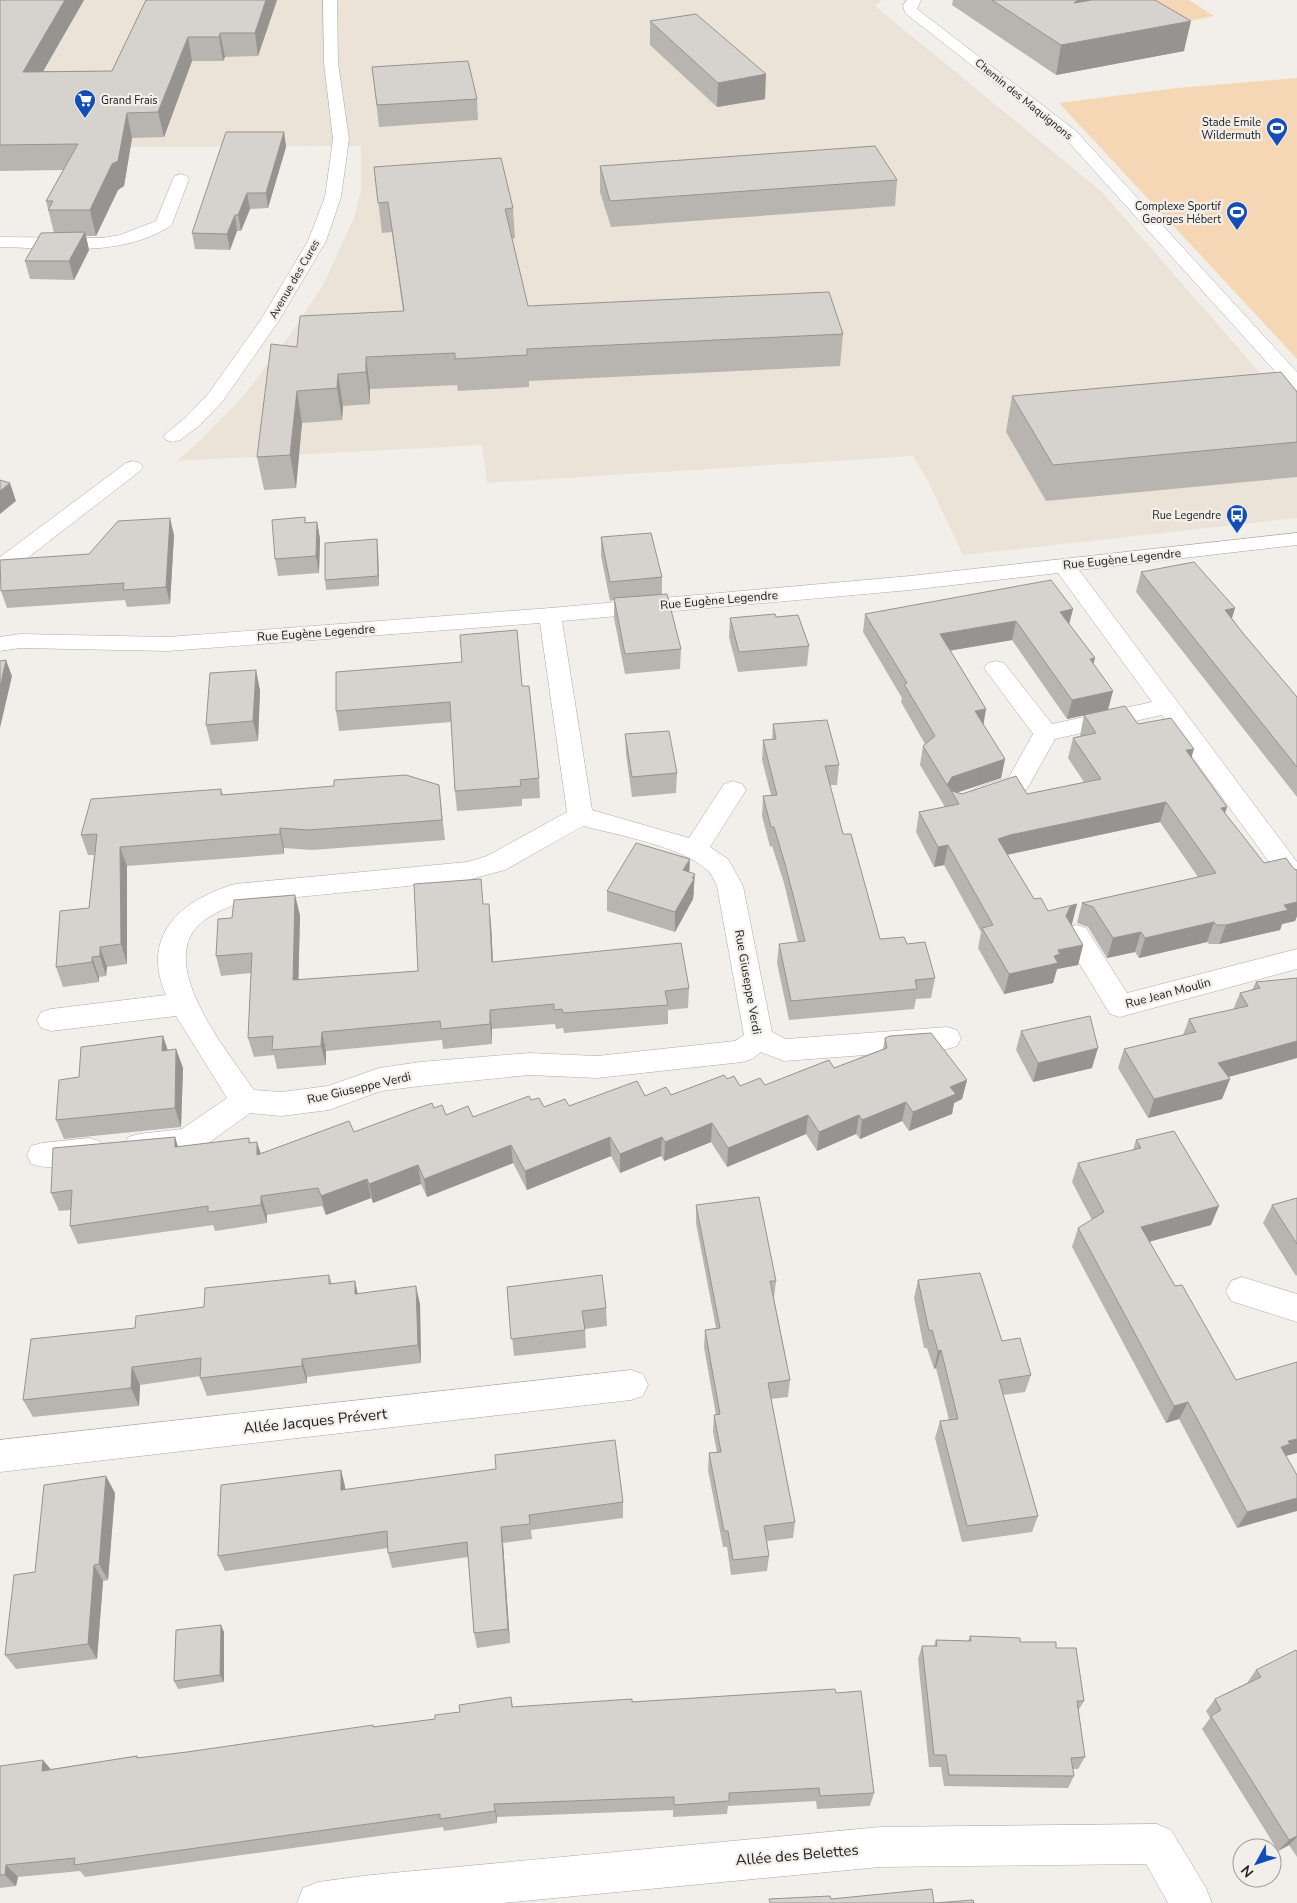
<svg xmlns="http://www.w3.org/2000/svg" width="1297" height="1903" font-family="'Nunito Sans',sans-serif">
<rect width="100%" height="100%" fill="#f2efeb"/>
<path fill="#ebe2d8" d="M0,0H882L875,6L1101,191L1297,415V518L963,555L928,481L913,456L487,483L482,445L177,461L204,437L244,395L289,336L323,285L354,218L361,191V146L0,148Z"/>
<path fill="#f6d7b5" d="M1102,0H1189L1214,16L1149,29Z
M1297,78V359L1059,103L1177,88Z"/>
<g fill="none" stroke-linecap="round" stroke-linejoin="round">
<g stroke="#adaaa6" stroke-width="1">
<path id="minor" d="M323,0H337L338,63L349,139L341,197L326,241L278,322L222,402L199,426L180,440L173,442L166,440L163,436L185,418L208,394L260,321L308,241L325,197L333,139L324,63Z
M907,0H921L917,9L1076,131L1297,372V390L1290,388L1064,137L905,13L903,5Z
M181,174L187,176L189,179L172,224C168,229 161,231 156,234C108,256 51,248 0,247V237L102,238L120,235L156,221L173,179L175,176Z
M133,461L140,463L143,467L140,471L8,573L0,575V557L126,463Z
M1297,533V545L1079,570L1297,862V890L1288,888L1162,715L1055,739L1027,789L985,803L976,800L972,794L976,788L1009,777L1033,734L984,668L988,663L996,661L1004,663L1052,724L1152,702L1058,573L910,590L562,621L592,810L689,838L724,784L733,781L742,784L746,790L710,847L728,859L743,886L772,1032L786,1039L947,1027L957,1030L961,1038L957,1046L947,1049L784,1061L761,1052L752,1059L742,1062L597,1078L529,1075L420,1086L381,1091L329,1110L281,1116L250,1113L199,1150L188,1153L139,1158L128,1155L124,1146L128,1137L139,1134L182,1129L227,1098L176,1016L51,1031L41,1028L37,1020L41,1012L51,1009L166,995C140,935 181,900 235,884L467,862L487,856L567,812L540,623L168,651L20,648L0,651V637L20,634L168,637L550,608L910,576ZM583,826C617,835 681,846 707,870C712,874 714,880 717,886L744,1035L735,1041L597,1056L529,1053L420,1062L379,1068L328,1086L281,1092L254,1090C230,1055 164,975 193,932C203,917 222,910 238,903L467,880L505,870Z
M1076,925L1086,928L1127,993L1297,949V969L1120,1017L1110,1014L1062,935L1066,928Z
M89,1138L100,1141L104,1150L100,1159C80,1165 51,1171 31,1164L27,1155L31,1146L42,1143Z
M1242,1277L1297,1294V1322L1231,1301L1226,1291L1231,1281Z
M631,1370L643,1374L648,1385L643,1396L631,1400L0,1472V1440Z
M1157,1824L1171,1830L1206,1888L1212,1903H1168L1146,1864L880,1867L503,1903H297L303,1888L318,1882L371,1875L880,1827Z"/>
</g>
<use href="#minor" fill="#fff" fill-rule="evenodd"/>
</g>
<path fill="#b8b5b1" d="M0,0H84L43,71H112L146,0H277L258,56L225,57L223,61H192L164,137L132,138L124,186L118,190L96,236H86L89,250L74,280L30,279L25,261L54,233L46,201L63,170L0,171Z
M953,0H1155L1184,51L1056,75L952,5Z
M650,21L765,99L717,107L650,45Z
M372,67L477,99L478,120L379,127Z
M284,132L286,147L268,208L250,209L241,231H237L230,250L195,249L192,233Z
M600,166L897,180L895,206L611,227L600,192Z
M374,167L513,208L515,238L512,239L528,306L843,334L840,366L529,381V387L458,391L457,385L370,389V404L343,406L342,420L302,423L296,488L264,490L257,457L297,347L403,311L392,232L382,233Z
M1297,392V477L1046,501L1006,432L1012,396Z
M305,517L306,523L317,522L320,539L319,573L278,576L275,559Z
M174,535L170,604L127,607L125,600L7,608L1,591L89,554Z
M601,537L662,577V594L681,649L680,669L625,674L614,618V600L610,601L601,556Z
M378,549L379,586L326,590L325,580Z
M1141,572L1235,608L1232,618L1242,632L1297,697V797L1136,592Z
M1073,609L1069,624L1095,658L1093,664L1108,710L1067,719L1012,640L950,650L986,709L983,725L1005,759L1001,778L957,792L962,794H1027L1084,782L1068,758L1073,738L1080,736L1084,715L1138,724L1191,758L1227,807L1225,813L1297,916L1295,921L1282,924L1280,930L1219,944H1209L1207,942L1139,958L1135,952L1107,958L1088,927L1077,923L1082,903L1198,877L1160,822L1007,855L1034,899L1048,911L1072,924L1071,925L1083,945L1078,965L1057,969L1053,983L1004,994L978,948L981,932L944,865L934,867L916,832L919,812L945,807L920,765L923,746L925,744L901,702L902,698L863,632L865,614Z
M776,617L809,646L807,666L738,672L729,637L730,618Z
M522,686L539,778L540,798L522,799V806L457,811L455,791L451,722L339,731L336,711Z
M260,690L258,741L211,745L206,725Z
M773,724L839,765L837,785H830L843,834L880,939L907,944L935,978L931,998L916,999L914,1009L789,1020L777,963L779,944L798,942L784,883L772,846L770,847L762,816L763,796L771,795L762,760L763,740H772Z
M625,734L677,773L676,793L632,797L626,754Z
M439,785L445,840L312,850L284,848V854L127,866V964L107,967L106,976L99,977V982L63,987L56,967L89,908L94,855H88L81,835L221,789L223,795Z
M690,872L694,893L693,899L675,932L607,911V891Z
M483,904L491,924L493,962L689,988L688,1008L668,1010V1024L564,1033L563,1028L556,1029L555,1024L492,1029V1044L443,1049L442,1040L326,1051V1065L277,1069L274,1055L254,1057L248,1038L251,973L221,976L216,956L232,918L300,915L298,980L418,971Z
M1297,978V1058L1228,1077L1230,1079L1222,1099L1148,1118L1118,1068L1124,1049L1183,1035L1189,1019L1233,1010L1240,993L1252,990L1256,982Z
M1021,1031L1092,1068L1033,1082L1016,1050Z
M163,1036L168,1050L176,1049L183,1068L181,1127L64,1139L56,1120L79,1077Z
M885,1038L967,1080L962,1099L954,1103L952,1114L909,1131L902,1121L860,1139L856,1134L817,1151L806,1134L727,1167L711,1142L664,1161L661,1156L620,1173L611,1156L527,1190L513,1163L427,1197L421,1184L373,1203L371,1198L326,1215L322,1206L267,1215V1223L215,1231L213,1225L78,1244L70,1226L71,1210L59,1211L51,1193L178,1147L249,1138L250,1143L261,1154L354,1132L434,1108L446,1115L473,1117L531,1100L544,1107L569,1106L645,1096L671,1095L727,1079L740,1086L765,1085L834,1068L883,1049Z
M1136,1140L1211,1225L1149,1241L1175,1286L1286,1456L1237,1528L1179,1419L1166,1423L1072,1247L1078,1228L1092,1220L1072,1182L1078,1163L1133,1150Z
M1297,1198V1275L1296,1276L1263,1223L1272,1205Z
M696,1205L776,1281L774,1298L790,1380L788,1397L771,1399L795,1522L793,1538L767,1541L769,1556L767,1571L731,1575L727,1547H723L708,1470L709,1453L717,1452L713,1432L714,1415H716L704,1347L705,1330L716,1328L696,1223Z
M329,1275L332,1284L358,1294L420,1304L421,1363L307,1377V1383L207,1396L200,1378L201,1376L140,1385L139,1406L33,1417L23,1400L135,1328L204,1307Z
M918,1280L1002,1341L1031,1375L1025,1392L1003,1395L1038,1516L1032,1532L962,1542L935,1438L940,1421L949,1420L936,1368L934,1369L927,1348H924L914,1298Z
M507,1287L606,1308L607,1326L585,1329L586,1348L514,1356Z
M345,1486V1489L623,1502V1518L531,1530L532,1539L503,1543L510,1643L477,1648L474,1633L468,1557L392,1568L388,1553V1548L225,1571L218,1556Z
M115,1493L108,1580L103,1581L97,1659L16,1669L5,1655L35,1572Z
M224,1632V1682L178,1689L174,1681Z
M970,1636L1020,1642L1056,1648L1084,1701L1078,1711L1085,1757L1078,1769H1073L1074,1776L1068,1788L944,1786L941,1767H929L918,1659L922,1646H934L936,1640L968,1641Z
M1297,1652V1857L1289,1845L1278,1851L1202,1729L1210,1718L1206,1711L1215,1699L1247,1683L1256,1670Z
M836,1693L874,1793L870,1806L817,1809L816,1801L728,1806L727,1814L673,1817V1810L497,1817V1823L444,1831L443,1827L85,1877L80,1871L18,1877L16,1886L0,1888V1766L51,1769L137,1756L138,1758L187,1752L373,1727L435,1719L511,1697L513,1707Z"/>
<path fill="#969390" d="M65,0H84L29,96L23,72Z
M266,0H277L258,56L255,33Z
M1078,0H1110L1074,3Z
M1191,21L1184,51L1056,75L1061,45Z
M220,33L225,57L223,61L219,37Z
M188,37L192,61L164,137L158,112Z
M766,74L765,99L717,107L718,83Z
M127,113L132,138L124,186L118,190L96,236L90,210Z
M284,132L286,147L268,208L266,193Z
M247,193L250,209L241,231L238,215Z
M235,215L237,231L230,250L227,234Z
M85,232L89,250L74,280L69,261Z
M366,357L370,389V404L366,372Z
M338,374L343,406L342,420L337,388Z
M297,391L302,423L296,488L290,455Z
M10,483L16,501L0,514V491Z
M170,518L174,535L170,604L166,587Z
M317,522L320,539L319,573L316,556Z
M377,539L378,549L379,586L378,576Z
M1235,608L1229,627L1225,610Z
M1073,609L1068,628L1060,612Z
M1016,621L1012,640L937,653L940,634Z
M1095,658L1090,677V659Z
M6,660L12,676L0,728V687Z
M256,670L260,690L258,741L253,721Z
M1113,691L1108,710L1067,719L1072,700Z
M986,709L983,727L975,711Z
M1194,749L1188,769L1186,750Z
M1005,759L1001,778L953,794L947,784L952,777Z
M1166,802L1160,822L1005,855L998,839L1010,835Z
M1227,807L1220,827L1221,808Z
M280,828L284,848V854L280,834Z
M948,845L944,865L934,867L938,847Z
M120,847L127,866V964L121,944Z
M690,859L689,879L683,870Z
M695,874L693,899L675,932V912Z
M295,895L300,915L298,1000L293,980Z
M1297,902V916L1295,921L1282,924L1280,930L1219,944L1226,925L1284,905Z
M489,904L491,924L494,982L492,962Z
M1077,904L1072,924L1064,927L1066,916L1070,907Z
M1214,922L1207,942L1139,958L1145,938Z
M1141,932L1135,952L1107,958L1113,938Z
M1083,945L1078,965L1057,969L1053,983L1004,994L1009,974L1054,956L1058,950Z
M100,947L107,967L106,976L100,956Z
M92,957L99,977V982L92,962Z
M490,1010L492,1029V1044L490,1024Z
M322,1032L326,1051V1065L321,1046Z
M163,1036L169,1055L162,1051Z
M1297,1041V1058L1210,1082L1218,1063Z
M1098,1048L1092,1068L1033,1082L1038,1063Z
M176,1049L183,1068L181,1127L175,1108Z
M1230,1079L1222,1099L1148,1118L1154,1099Z
M967,1080L962,1099L954,1103L952,1114L909,1131L913,1112L950,1087Z
M906,1102L902,1121L860,1139L862,1120Z
M808,1115L806,1134L727,1167L728,1148Z
M859,1115L856,1134L817,1151L819,1132Z
M712,1123L711,1142L664,1161L665,1142Z
M175,1137L181,1156L175,1147Z
M610,1137L611,1156L527,1190L525,1171Z
M662,1137L661,1156L620,1173V1154Z
M257,1142L263,1160L257,1155Z
M511,1145L513,1163L427,1197L424,1179Z
M418,1165L421,1184L373,1203L369,1184Z
M367,1179L371,1198L326,1215L321,1196Z
M261,1196L267,1215V1223L261,1205Z
M1219,1206L1211,1225L1134,1246L1141,1227Z
M355,1281L359,1299L355,1294Z
M416,1286L420,1304L421,1363L418,1345Z
M941,1350L936,1368L934,1369L938,1351Z
M302,1359L307,1377V1383L302,1366Z
M132,1367L140,1385L139,1406L131,1388Z
M1188,1402L1179,1419L1166,1423L1174,1406Z
M1297,1439V1453L1282,1457L1281,1447L1288,1441Z
M341,1470L345,1486L346,1506L341,1490Z
M106,1476L115,1493L108,1580L99,1564Z
M1297,1498V1511L1237,1528L1247,1512Z
M501,1527L503,1543L510,1643L508,1629Z
M94,1565L103,1581L97,1659L88,1644Z
M221,1625L224,1632V1682L220,1675Z
M43,1760L54,1773L42,1771Z
M494,1804L497,1817V1823L495,1811Z
M1297,1836V1837L1289,1845L1278,1851L1289,1840Z
M6,1865L18,1877L16,1886L5,1875Z"/>
<path fill="#d6d2ce" stroke="#969390" d="M0,0H65L23,72L112,71L146,0H266L255,33H220L219,37H188L158,112L127,113L118,161L112,164L90,210H48L53,201H46L78,144L0,145Z
M992,0H1078L1074,3L1092,0H1155L1191,21L1061,45Z
M696,14L766,74L718,83L650,21Z
M468,61L477,99L377,105L372,67Z
M226,132H284L266,193H247L238,215H235L227,234L192,233Z
M875,146L897,180L610,201L600,166Z
M501,158L513,208L505,209L528,306L829,292L843,334L527,349V355L455,359V353L366,357V372L338,374L337,388L297,391L290,455L257,457L271,344L297,347L300,316L404,311L388,202L378,203L374,167Z
M85,232L69,261H25L41,233Z
M1281,372L1297,392V442L1053,465L1012,396Z
M0,480L10,483L0,491Z
M305,517V523L317,522L316,556L275,559L272,520Z
M170,518L166,587L123,590L124,583L1,591L0,560L89,554L118,521Z
M651,533L662,577L610,582L601,537Z
M377,539L378,576L325,580V543Z
M1194,562L1235,608L1225,610L1242,632L1297,697V767L1141,572Z
M1051,580L1073,609L1060,612L1095,658L1090,659L1113,691L1072,700L1016,621L940,634L986,709L975,711L1005,759L952,777L947,785L923,746L935,736L904,684L907,683L865,614Z
M667,594L681,649L625,654L614,598Z
M775,614L776,617L798,615L809,646L739,652L730,618Z
M517,630L522,686H529L539,778L520,780L521,786L455,791L450,702L336,711V672L462,662L460,635Z
M6,660L0,687V661Z
M256,670L253,721L206,725L210,673Z
M1125,706L1138,724L1171,718L1194,749L1186,750L1227,807L1221,808L1264,863L1286,858L1294,869L1297,870V902L1284,905L1288,910L1226,925H1216L1214,922L1145,938L1141,932L1113,938L1093,907L1082,903L1216,873L1166,802L1010,835L998,839L1034,899L1041,898L1048,911L1077,904L1070,907L1066,916L1083,945L1058,950L1060,954L1054,956L1058,963L1009,974L982,928L993,925L948,845L938,847L919,812L959,804L947,784L952,791L962,794L1016,776L1027,794L1101,779L1073,738L1096,733L1084,715Z
M827,720L839,765L825,766L843,834H851L880,939L904,937L907,944L925,942L935,978L915,980L917,989L791,1001L779,944L805,941L785,864L774,827H771L763,796L777,795L763,740L776,739L773,724Z
M669,731L677,773L632,777L625,734Z
M406,775L439,785L442,820L308,830L280,828V834L120,847L121,944L100,947V956L92,957V962L56,967L60,911L89,908L97,834L81,835L91,799L221,789V795L334,786V780Z
M636,843L690,859L683,870L695,874L692,878L694,879L675,912L607,891Z
M481,879L483,904H489L492,962L681,943L689,988L665,991L668,1005L563,1013L562,1009L554,1010V1004L490,1010V1024L441,1029L440,1021L322,1032L321,1046L272,1050L273,1036L248,1038L252,953L216,956L218,919L232,918L234,900L295,895L293,980L418,971L414,884Z
M1297,978V1041L1218,1063L1230,1079L1154,1099L1124,1049L1196,1032L1189,1019L1248,1006L1240,993L1260,988L1256,982Z
M1090,1016L1098,1048L1038,1063L1021,1031Z
M931,1033L967,1080L950,1087L956,1094L913,1112L906,1102L862,1120L859,1115L819,1132L808,1115L728,1148L712,1123L665,1142L662,1137L620,1154L610,1137L525,1171L511,1145L424,1179L418,1165L369,1184L367,1179L321,1196L318,1188L261,1196V1205L208,1212V1206L70,1226L72,1190L51,1193L53,1148L175,1137V1147L249,1138V1143L257,1142V1155L349,1121L354,1132L432,1103L434,1108L442,1105L446,1115L468,1106L473,1117L529,1096L531,1100L539,1098L544,1107L565,1099L569,1106L637,1081L645,1096L666,1087L671,1095L724,1075L727,1079L734,1076L740,1086L760,1078L765,1085L829,1060L834,1068L887,1048L885,1038L890,1036Z
M163,1036L162,1051L176,1049L175,1108L56,1120L59,1080L79,1077L81,1047Z
M1174,1131L1219,1206L1141,1227L1175,1286L1182,1285L1236,1380L1297,1362V1439L1288,1441L1290,1444L1281,1447L1297,1475V1498L1247,1512L1188,1402L1174,1406L1078,1228L1104,1212L1078,1163L1141,1148L1136,1140Z
M759,1197L776,1281H770L790,1380L768,1383L795,1522L764,1526L769,1556L733,1560L728,1531H724L709,1453L721,1452L714,1415L720,1414L705,1330L720,1328L696,1205Z
M1297,1198V1244L1272,1205Z
M980,1273L1002,1341L1020,1338L1031,1375L999,1380L1038,1516L967,1526L940,1421L958,1419L941,1350L938,1351L932,1330L929,1331L918,1280Z
M329,1275V1284L355,1281V1294L416,1286L418,1345L302,1359V1366L200,1378L201,1358L132,1367L131,1388L23,1400L31,1339L135,1328L136,1316L204,1307L205,1288Z
M602,1275L606,1308L582,1311L585,1330L511,1339L507,1287Z
M615,1440L623,1502L529,1515L530,1524L501,1527L508,1629L474,1633L467,1542L388,1553L387,1531L218,1556L221,1485L341,1470V1490L496,1469L495,1455Z
M106,1476L99,1564L94,1565L88,1644L5,1655L14,1575L35,1572L44,1485Z
M221,1625L220,1675L174,1681L176,1630Z
M970,1636L1020,1638V1642H1056V1648H1076L1084,1701H1077L1085,1757L1071,1758L1074,1776L949,1775L946,1755H934L922,1646H937L936,1640L971,1641Z
M1296,1650L1297,1652V1836L1289,1840L1211,1716L1221,1710L1215,1699L1261,1677L1256,1670Z
M835,1689L836,1693L861,1691L874,1793L820,1796L819,1788L729,1793V1801L674,1805V1797L494,1804L495,1811L440,1819V1814L74,1865L75,1858L6,1865L5,1875H0V1766L43,1760L42,1771L137,1756V1758L187,1752L373,1725V1727L435,1719V1715L460,1712L459,1705L511,1697L512,1707L632,1699V1702Z
M932,1889L934,1903L973,1900L974,1903H770L769,1899L830,1896L831,1899Z"/>
<defs>
<g id="supermarket-pin" transform="scale(1.125)"><path d="M0 17L-7.5 6A9.5 9.5 0 1 1 7.5 6Z" fill="#134db8" stroke="#f2efeb"/><path d="M-6-5.5h2.5l.6 2H6L4.5 2H-2.5L-4.4-4H-6ZM-1.5 3.2a1.3 1.3 0 1 0 .1 0ZM3 3.2a1.3 1.3 0 1 0 .1 0Z" fill="#fff"/></g>
<g id="stadium-pin" transform="scale(1.125)"><path d="M0 17L-7.5 6A9.5 9.5 0 1 1 7.5 6Z" fill="#134db8" stroke="#f2efeb"/><path d="M0-5a6.5 5 0 1 0 0 10a6.5 5 0 1 0 0-10ZM-3.5-1.8h7v3.6h-7Z" fill="#fff"/></g>
<g id="bus-pin" transform="scale(1.125)"><path d="M0 17L-7.5 6A9.5 9.5 0 1 1 7.5 6Z" fill="#134db8" stroke="#f2efeb"/><path d="M-5-6H5V4H4V6H2V4H-2V6H-4V4H-5ZM-3.5-4V0h7V-4ZM-3.5 1.2v1.5H-2V1.2ZM2 1.2v1.5H3.5V1.2Z" fill="#fff"/></g>
</defs>
<g fill-rule="evenodd">
<use href="#supermarket-pin" x="85" y="100"/>
<use href="#stadium-pin" x="1277" y="128"/>
<use href="#stadium-pin" x="1237" y="212"/>
<use href="#bus-pin" x="1237" y="515"/>
</g>
<g text-anchor="middle" stroke-width="4.5" stroke-linejoin="round" paint-order="stroke">
<g font-size="11" fill="#21201e" stroke="#f2efeb">
<text transform="translate(1024 99) rotate(39)" y="4">Chemin des Maquignons</text>
<text transform="translate(294 279) rotate(-60)" y="4">Avenue des Cures</text>
</g>
<g font-size="11" fill="#21201e" stroke="#f2efeb" text-anchor="end">
<text x="101" y="104" text-anchor="start">Grand Frais</text>
<text x="1261" y="126">Stade Emile<tspan x="1261" dy="13">Wildermuth</tspan></text>
<text x="1221" y="210">Complexe Sportif<tspan x="1221" dy="13">Georges Hébert</tspan></text>
<text x="1221" y="519">Rue Legendre</text>
</g>
<g font-size="12" fill="#21201e" stroke="#f2efeb">
<text transform="translate(1122 559) rotate(-6)" y="4">Rue Eugène Legendre</text>
<text transform="translate(719 600) rotate(-5)" y="4">Rue Eugène Legendre</text>
<text transform="translate(316 633) rotate(-4)" y="4">Rue Eugène Legendre</text>
<text transform="translate(748 982) rotate(80)" y="4">Rue Giuseppe Verdi</text>
<text transform="translate(1168 993) rotate(-15)" y="4">Rue Jean Moulin</text>
<text transform="translate(359 1088) rotate(-13)" y="4">Rue Giuseppe Verdi</text>
</g>
<g font-size="15" fill="#21201e" stroke="#f2efeb">
<text transform="translate(315 1421) rotate(-6)" y="5">Allée Jacques Prévert</text>
<text transform="translate(797 1855) rotate(-5)" y="5">Allée des Belettes</text>
</g>
</g>
<g transform="translate(1257 1863) rotate(230)"><circle r="24" fill="#f2efeb" stroke="#9e9c99"/>
<path d="M0-4L9 19L0 12L-9 19Z" fill="#134db8"/>
<text y="-8" font-size="14" font-weight="bold" text-anchor="middle" fill="#21201e">N</text>
</g>
</svg>
